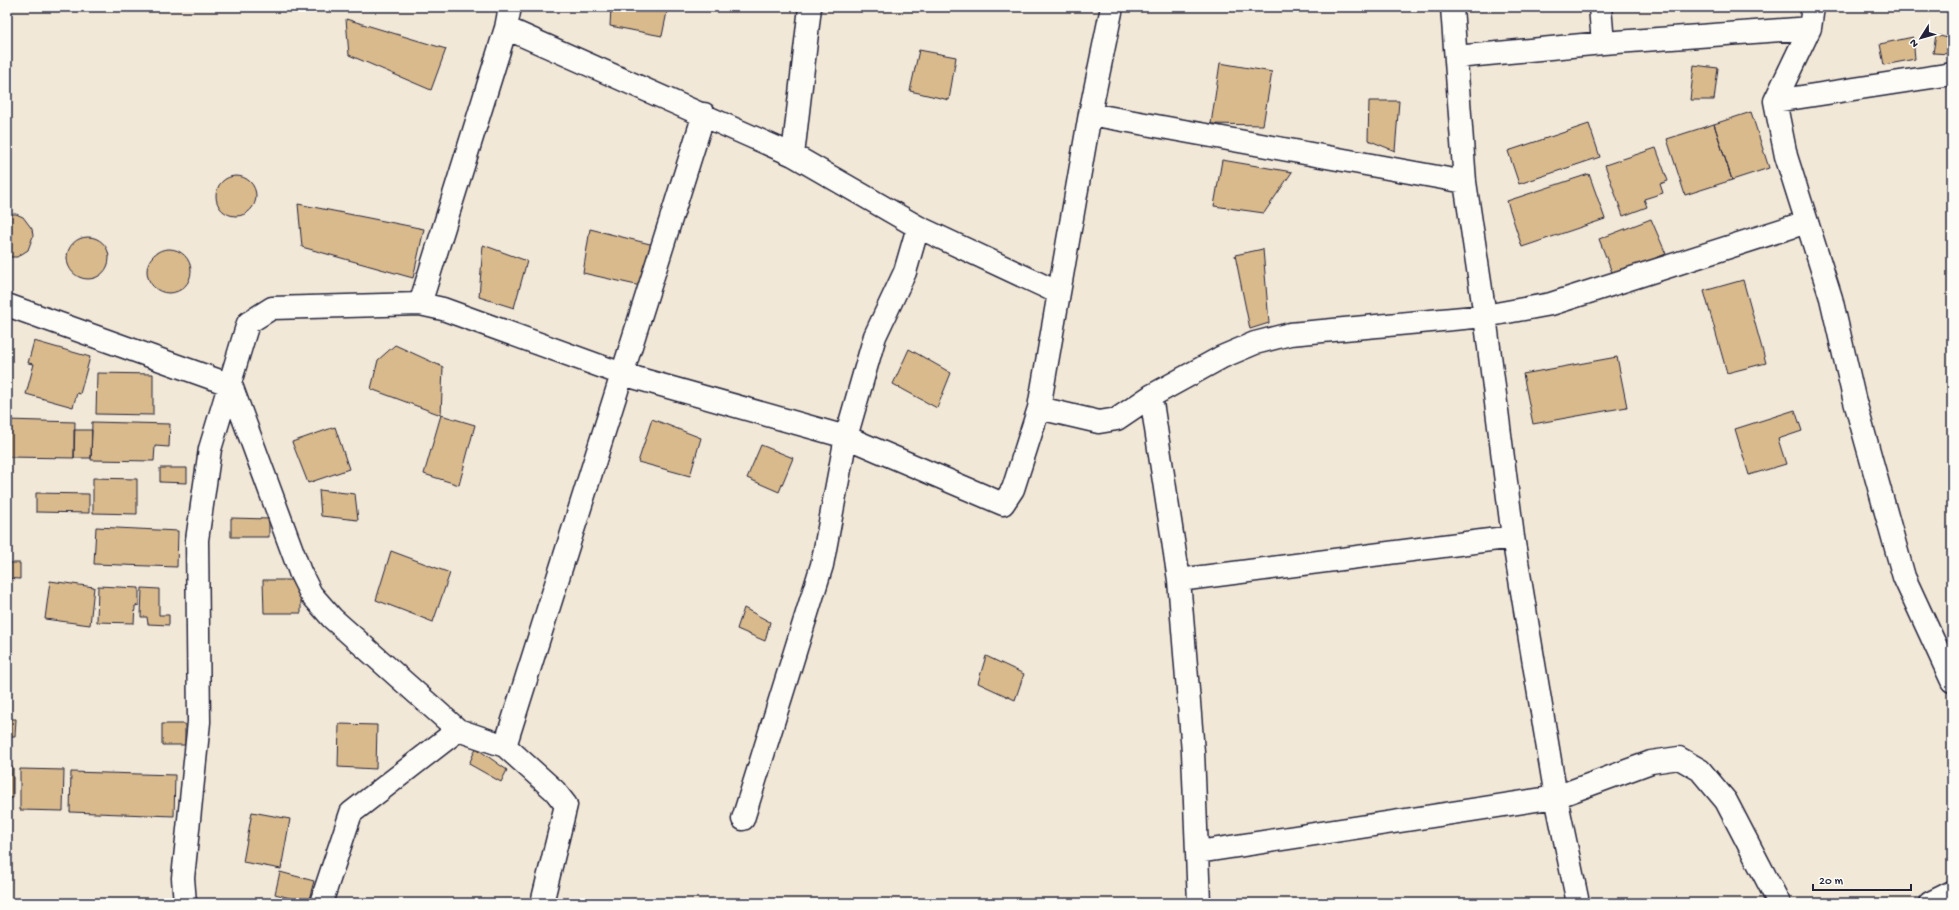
<svg xmlns="http://www.w3.org/2000/svg" width="1959" height="910" font-family="'Gochi Hand',sans-serif">
<rect width="100%" height="100%" fill="#f2e8d7"/>
<filter id="ink" filterUnits="userSpaceOnUse"><feTurbulence type="fractalNoise" baseFrequency=".025" numOctaves="2"/><feDisplacementMap in="SourceGraphic" scale="8" xChannelSelector="R" yChannelSelector="G"/><feConvolveMatrix kernelMatrix="1 2 1 2 8 2 1 2 1" color-interpolation-filters="sRGB"/></filter>
<g filter="url(#ink)">
<path fill="#d9ba8c" stroke="#22223b" d="M611,7H668L662,36L610,26Z
M346,19L446,49L431,90L349,55Z
M1936,35L1952,39L1950,54L1933,53Z
M1913,37L1915,59L1884,65L1880,44Z
M919,50L956,57L949,100L910,91Z
M1220,63L1272,72L1263,125L1211,124Z
M1694,65L1718,68L1714,100H1690Z
M1369,101H1399L1395,151L1368,140Z
M1751,112L1769,168L1732,180L1714,124Z
M1589,124L1600,157L1519,184L1508,151Z
M1714,124L1732,180L1685,195L1667,139Z
M1656,148L1668,181L1660,184L1663,193L1644,199L1647,207L1623,216L1605,165Z
M1222,160L1292,172L1264,213L1214,206Z
M1589,174L1605,219L1522,247L1507,201Z
M216 196a20 20 0 1 1 40 0a20 20 0 1 1-40 0Z
M298,204L424,229L413,278L302,247Z
M7,214H16L23,217L32,229L33,236L28,250L17,257H7Z
M1651,219L1666,254L1613,275L1599,239Z
M590,229L654,245L645,287L583,273Z
M67 258a21 21 0 1 1 42 0a21 21 0 1 1-42 0Z
M483,245L527,261L514,308L479,297Z
M1263,249L1269,323L1250,329L1235,255Z
M147 271a22 22 0 1 1 44 0a22 22 0 1 1-44 0Z
M1743,280L1766,363L1727,373L1704,291Z
M34,341L90,357L80,394L77,393L73,407L26,394L34,364L28,363Z
M395,345L443,367L441,415L371,389L378,360Z
M909,349L951,373L937,408L893,384Z
M1617,357L1627,407L1533,424L1523,374Z
M97,373L153,374V415L96,414Z
M1795,410L1802,431L1778,439L1786,464L1749,475L1735,429Z
M441,415L475,425L459,485L424,474Z
M652,419L701,438L690,476L638,462Z
M7,420L75,422L74,458L7,457Z
M92,422L170,424L169,447L155,446L154,461L91,460Z
M335,427L349,469L308,483L292,442Z
M74,430H92L91,458H74Z
M761,445L793,458L779,492L747,478Z
M160,468H187V483L160,482Z
M93,478L137,479V514L93,513Z
M319,490L355,494L358,520L321,516Z
M36,493L89,494V513L36,512Z
M231,518L269,519V537H231Z
M96,527L178,531L177,567L94,564Z
M391,551L450,573L433,622L376,600Z
M7,563H20V579L7,578Z
M263,580H301V613H264Z
M50,581L94,587L90,625L45,619Z
M98,586L139,588V605L135,606L134,623L97,622Z
M142,588L159,589V615H169V625L148,624L147,617H141Z
M744,608L770,622L765,641L737,629Z
M986,656L1024,674L1015,700L978,683Z
M7,719H16L15,736H7Z
M162,724H185V745H162Z
M339,724L377,725L376,769L338,767Z
M476,748L507,770L501,782L469,764Z
M7,767H13V798H7Z
M20,769L64,770L63,811L20,810Z
M71,772L175,775L174,816L70,812Z
M252,812L290,819L281,869L243,862Z
M280,872L314,881L308,903L275,894Z"/>
<g fill="none" stroke-linecap="round" stroke-linejoin="round">
<g stroke="#22223b" stroke-width="25">
<path id="street" d="M1452,7L1465,182L1485,316L1513,537L1556,797L1578,903
M1600,7L1603,43
M1813,7L1810,28L1775,101L1786,156L1831,298L1854,398L1904,577L1952,681
M506,28L793,155L918,227L1059,293
M1456,57L1603,43L1810,28
M1775,101L1952,74
M1090,114L1465,182
M793,155L810,7
M420,304L506,28L510,7
M7,305L231,385L300,572L311,594L332,618L458,730L505,746L555,791L566,805L542,903
M1151,396L1179,580L1193,752L1199,903
M1039,408L1099,422L1117,419L1151,396L1222,357L1255,343L1290,334L1485,316L1551,304L1807,222
M1179,580L1513,537
M505,746L704,114
M743,819L822,565L846,437L875,336L905,272L918,227
M1198,852L1556,797L1651,762L1679,758L1700,770L1726,801L1779,903
M185,903L183,878L199,722L197,540L210,449L248,323L272,308L420,304L443,309L622,374L846,437L1003,504L1013,489L1039,408L1090,114L1112,7
M321,903L351,813L458,730
M1930,903L1952,892"/>
</g>
<use href="#street" stroke="#fdfcf7" stroke-width="22"/>
</g>
</g>
<rect width="1959" height="910" fill="none" stroke="#fdfcf7" stroke-width="24"/>
<rect x="12" y="12" width="1935" height="886" fill="none" stroke="#22223b" stroke-width="1.5" filter="url(#ink)"/>
<g transform="translate(1921 38) rotate(233)" stroke="#fdfcf7" stroke-width="3" paint-order="stroke">
<path d="M0-3L7 15L0 10L-7 15Z" fill="#22223b"/>
<text y="-6" font-size="11" font-weight="bold" text-anchor="middle" fill="#22223b">N</text>
</g>
<path d="M1813 884v6h98v-6" fill="none" stroke="#22223b" stroke-width="2"/>
<text x="1819" y="884" font-size="12" fill="#22223b" stroke="#fdfcf7" stroke-width="3" paint-order="stroke">20 m</text>
</svg>
